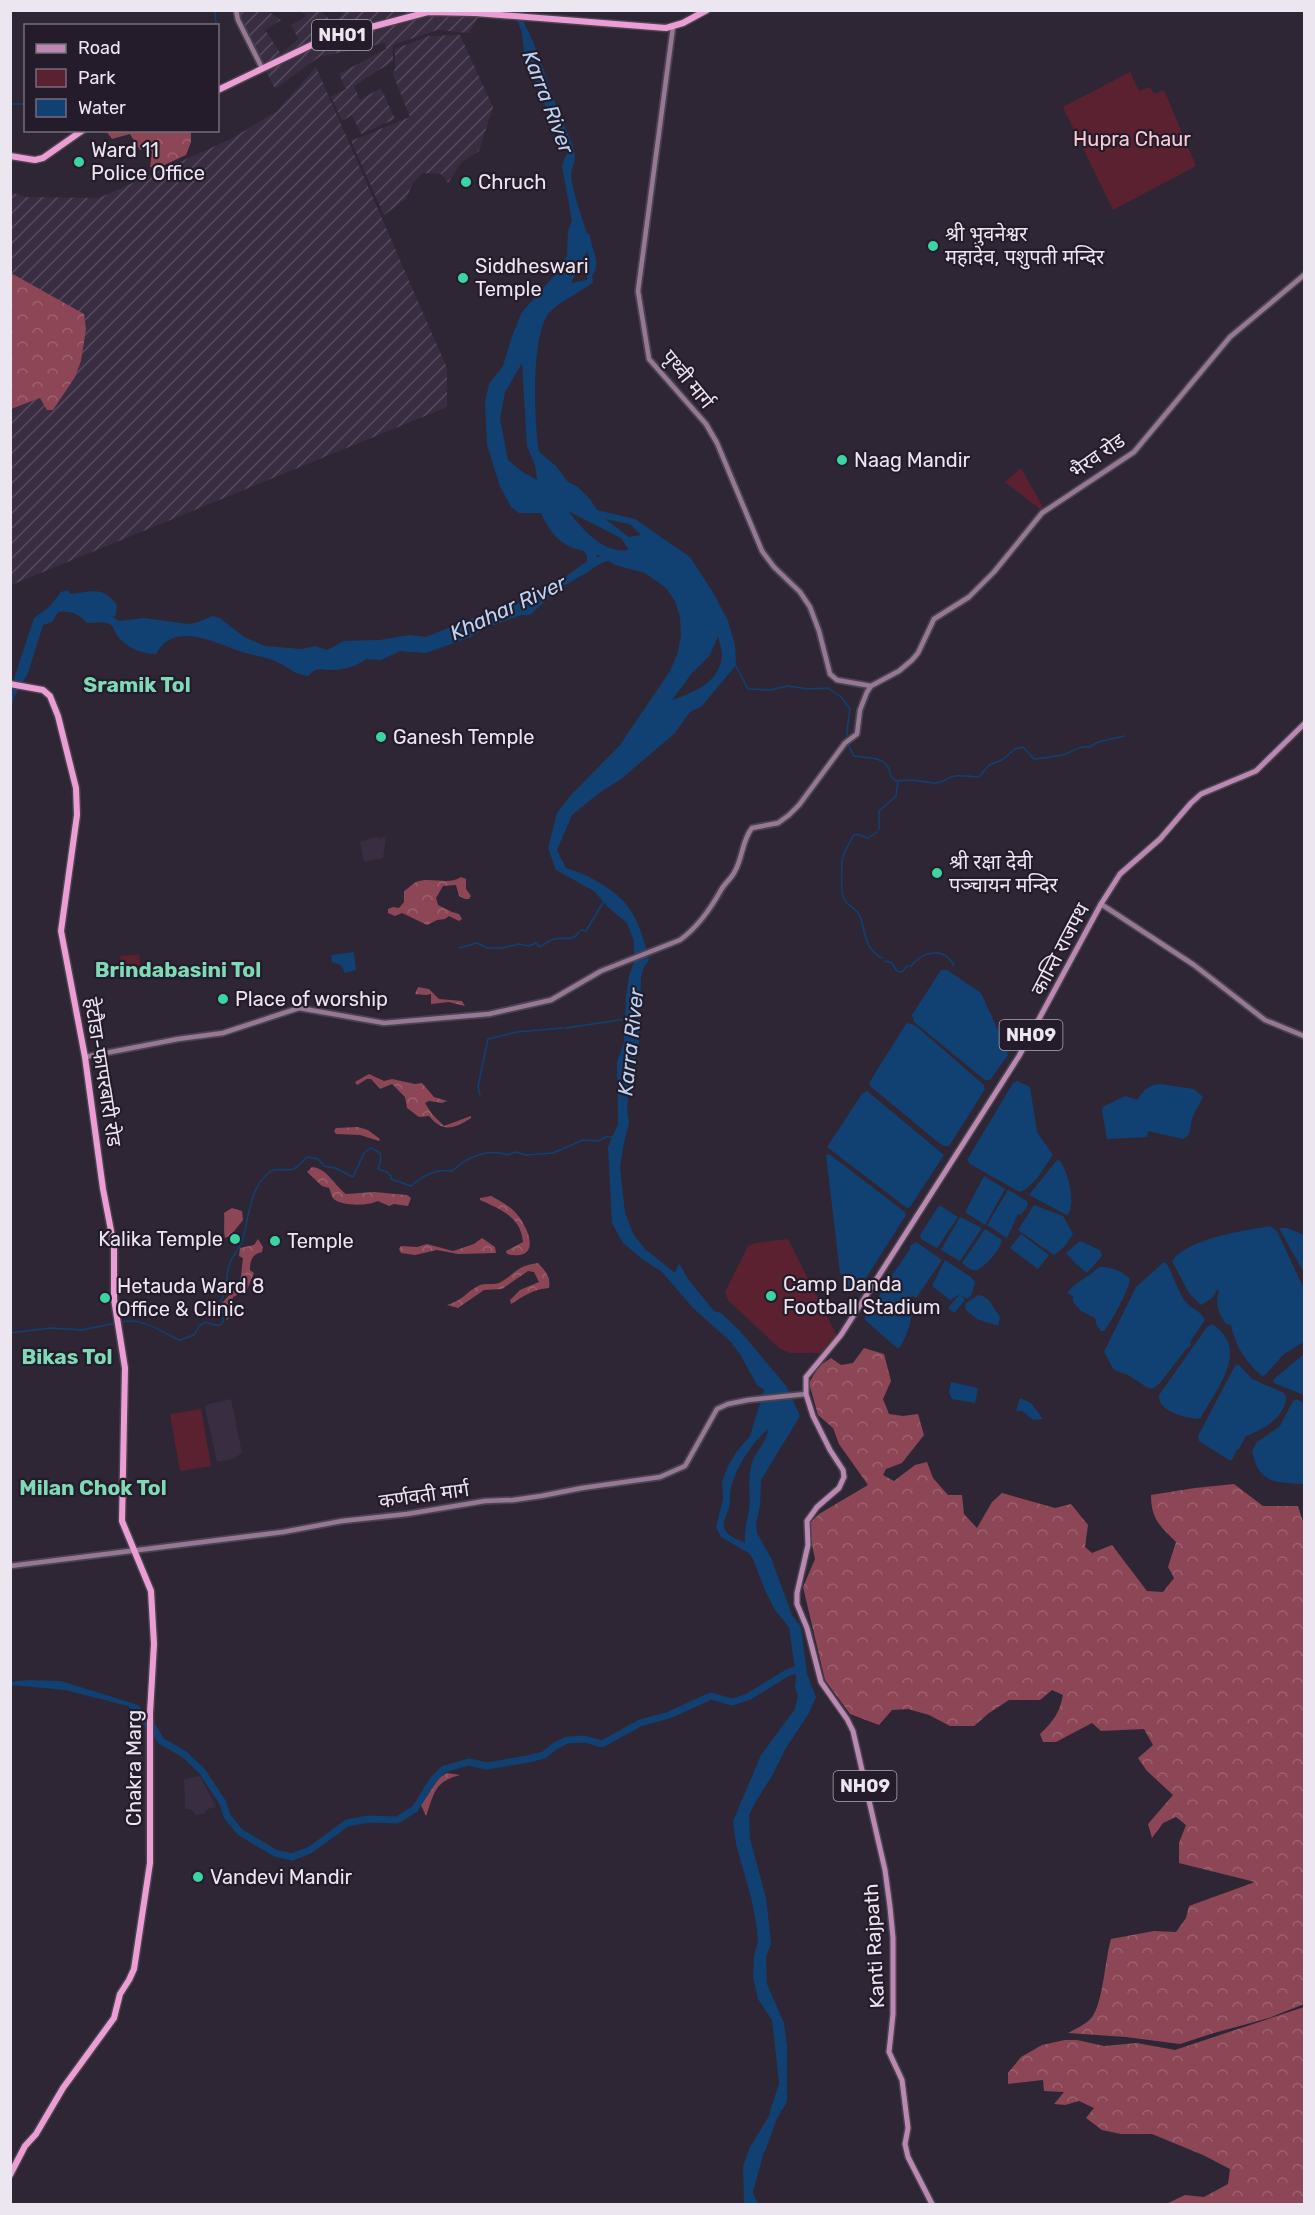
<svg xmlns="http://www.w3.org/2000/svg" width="1315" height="2215" font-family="Rubik,'Noto Sans Devanagari',sans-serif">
<defs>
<pattern id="industrial-furrows" width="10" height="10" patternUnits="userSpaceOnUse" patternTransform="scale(1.5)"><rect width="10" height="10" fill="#392d42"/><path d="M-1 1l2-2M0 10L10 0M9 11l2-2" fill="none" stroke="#564b5e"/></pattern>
<pattern id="forest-crowns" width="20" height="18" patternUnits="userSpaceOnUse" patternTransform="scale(1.5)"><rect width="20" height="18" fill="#8d4656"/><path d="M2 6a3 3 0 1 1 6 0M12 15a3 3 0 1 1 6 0" fill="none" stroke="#9d616f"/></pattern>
</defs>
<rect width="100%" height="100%" fill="#2e2635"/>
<path fill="#392d42" d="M376,837L380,839L382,837H386L383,858L364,862L360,842Z
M231,1399L242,1453L233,1459L217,1462L205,1407L208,1404Z
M200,1776L216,1807L208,1809L204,1814L195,1815L192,1810L185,1809L184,1779Z"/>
<path fill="url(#industrial-furrows)" d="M239,11L269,12L281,20L265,30L281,54L298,39L291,25L306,16L302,11H320L334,23L345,11H479L478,18L469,33L437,30L393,45V61L354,86L360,100L381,88L395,119L361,134L352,115L342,121L331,97L346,89L339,74L386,49L385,43L319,57L275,89L247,33Z
M460,35L493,107L479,151L461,163L448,183L441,174L423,173L413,183L406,199L384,215L351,141L410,117L393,75L395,68V49L429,36Z
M316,67L447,368V407L11,585V192L26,197L99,198L231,139L277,111Z"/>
<path fill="url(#forest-crowns)" d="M106,131H191V142L186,155L158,168L150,167L152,152L149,146L140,150L130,134L112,139Z
M11,273L84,314L86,329L81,361L75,377L53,410H47L40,398L11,409Z
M461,877L466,879V889L471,896L469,899H465L459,896L456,885L443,886L436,898L438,905L452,912L459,914L462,919L459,921L449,916L445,919L437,920L427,925L402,913L395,916L388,913V909L393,907L399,908L404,902V891C408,889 412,884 416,882C431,876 447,886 461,877Z
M418,987L429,989L439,999L462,1001L465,1006L449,1002L431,1004V994L426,995L415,994Z
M369,1074L384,1081L392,1079L415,1084L422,1083L434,1097L447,1101L442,1103L429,1101L425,1103L432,1114L444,1126L471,1116V1118C454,1129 443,1133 429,1116L419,1117L407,1108L405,1097L392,1084L380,1089L371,1079H367L357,1085L355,1082Z
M358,1127L368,1130L380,1139L379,1141L360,1135L336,1134L334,1131L336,1128Z
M312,1167C328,1169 334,1185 346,1194L374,1192L407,1195L411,1198L408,1206L394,1204L389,1206L378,1201C368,1206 344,1206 335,1200C331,1197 331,1192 329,1188L322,1186L307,1172Z
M491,1196C499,1200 508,1205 515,1212C529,1227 543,1262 507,1254L506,1251L523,1242C521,1216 499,1209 480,1200V1198Z
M232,1208L242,1211L243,1220L231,1235L225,1238C223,1230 225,1222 224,1213Z
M482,1238L495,1247L496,1253L458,1254L437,1250L415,1255L401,1253L399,1249L401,1246L417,1247L427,1244L453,1251L474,1244Z
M258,1239L263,1247L262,1252C252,1254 250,1261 250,1270L254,1273L247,1290L233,1297L230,1310L231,1315L227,1320L222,1303L240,1284L243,1258L239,1256L240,1248L254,1245Z
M538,1263C545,1271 551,1276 549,1288C533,1289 524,1296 511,1304L510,1300L520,1290L539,1282L534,1272L528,1271L502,1289L484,1290L458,1308L447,1305C462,1301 465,1293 478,1286C485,1282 494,1286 501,1282C517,1272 517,1266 538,1263Z
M864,1348L884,1354L891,1381L883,1399L889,1414L903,1416L918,1414L924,1435L902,1463L886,1469L883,1475L894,1481L915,1465L927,1462L933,1478L948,1495H962L964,1514L977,1528L992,1502L1002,1493L1055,1508L1071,1504L1088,1525L1085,1547L1092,1553L1112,1545L1147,1591L1163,1592L1174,1578L1168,1567L1176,1542C1160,1526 1151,1519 1151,1495L1195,1488L1234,1484L1263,1506H1298L1304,1525V2004L1269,2018L1214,2033L1180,2044L1126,2037L1068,2033C1075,2029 1087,2024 1092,2017C1103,2003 1105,1959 1111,1939L1154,1931L1176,1932L1186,1918L1189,1906L1255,1882L1179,1863V1843L1186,1825L1176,1817L1163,1823L1152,1838L1148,1824L1173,1795L1147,1771L1138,1758L1153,1745L1144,1729L1101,1731L1092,1723L1056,1742H1043L1040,1734C1053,1722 1060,1712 1063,1695L1052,1690L1040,1700H1009L989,1713L974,1726H950L929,1715L908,1709L892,1710L879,1725L850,1714L825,1680L803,1587L815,1559L808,1525L819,1514L868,1485L839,1444L833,1428L818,1415L809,1383L819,1366L831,1358L841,1365L853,1363Z
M447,1773L460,1775C434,1782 435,1792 426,1816L421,1805L439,1778Z
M1304,2007V2204H1166L1185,2195L1204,2197L1228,2184L1230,2169L1203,2155L1152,2134H1121L1102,2130L1086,2118L1094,2108L1079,2101L1065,2105L1054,2104L1064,2092L1044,2091L1043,2080L1008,2084V2073L1021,2057L1042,2045L1065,2040H1077L1104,2046L1137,2043L1175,2050Z"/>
<path fill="#5b2130" d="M1130,72L1139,91L1150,87L1154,94L1164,90L1196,166L1113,210L1063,107Z
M1021,468L1043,507L1041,510L1005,482Z
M139,955L141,970L124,972L120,956Z
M788,1239L837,1336L824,1353H790L780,1349L728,1300L725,1292L748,1246L755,1243Z
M201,1409L211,1466L180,1471L170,1414Z"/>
<path fill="#114172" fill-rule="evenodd" d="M508,11H517C537,42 545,78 559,113C564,127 574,142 575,157C575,163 571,169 571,175C572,190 582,218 587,233L590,235C591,250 602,263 592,276L593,282C580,293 563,299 551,311C530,330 534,424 539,452L556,466L567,481L578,487L590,499L597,510L635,519L690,557L714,594L728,621L735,645L736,665L701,707L690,712L674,734L621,779L599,793L572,815L557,850L566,868C586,874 616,889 629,908C639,922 645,943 649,960L644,967L641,977L639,1052L631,1065L627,1111L629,1123L624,1142L620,1167L625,1213L634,1235L645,1249L675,1273L679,1263L688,1279L714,1311L721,1313L740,1331L787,1387L800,1416L761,1480L760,1505L756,1524L757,1533L771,1558L792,1615L801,1627L807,1674L816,1697L809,1713L786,1748L773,1774L755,1803L749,1815L750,1839L766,1898L769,1924L771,1944L766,1957L767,1984L784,2023L787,2047V2102L777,2118L766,2149L752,2174V2191L758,2204H744L743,2166L750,2147L779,2100V2082L772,2020L758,1999L753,1977L754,1956L758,1942L757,1929L752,1901L736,1844L733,1821L761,1755L795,1709L798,1695L795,1688L796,1677L789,1627L775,1610L765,1590L753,1559L749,1553L721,1537L716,1527L723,1499L722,1482L728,1466L737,1451L750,1436L764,1390L757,1385L741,1356L731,1342L693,1308L662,1272L642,1259L623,1243L612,1223L608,1147L618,1124L617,1062L624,1043L626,996L629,976L634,962V941L627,923L609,908L594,891L556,870L548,848L557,813L571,795L620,745L670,671L677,655L681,636L680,617L675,601L666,588L645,573L615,565L597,554L596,564L591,570L557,590L530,615H521L505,621L483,629L471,637L426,653L400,651L381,660L366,659C357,666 346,669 335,670C323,671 318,665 308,676C291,673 292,669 279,663C268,657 250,655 239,651C213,642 173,621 156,654C142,654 128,648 118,637C114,632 114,624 107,623C101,622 93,623 87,623C80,614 69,610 58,612L52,622L43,625L28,673L14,697L11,709V688L34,618L49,607L61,592L68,590L70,594C92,592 102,585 117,605L116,614L113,617L119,621L144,618L188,624L195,623L213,616L220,618L244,637L265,646L302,649L315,646L327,650L344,641L380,640L410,635L426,637L475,617L483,619L546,591L587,561V556L584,551C561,546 551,535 541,513H519L511,507L500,486L487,445L485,402L489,384L503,366L512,336L522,312L554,276L567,256L568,231L572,221L562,166L568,150L567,145L556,133L524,52L522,33L518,22ZM587,252L589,257L587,280L571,283ZM522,363L527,446L535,465L537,480L521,471L508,460L500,419L505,392ZM568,511L621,538L629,550C602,554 584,530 568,511ZM605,519L630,524L641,535L629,537ZM718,636C719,642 722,649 722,655C721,682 693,693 672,700L692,673L710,655ZM768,1429C768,1441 755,1451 752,1463C747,1479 751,1494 749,1510C747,1522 744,1531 745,1543C739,1540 729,1537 725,1530C721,1524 727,1514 729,1508C731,1500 729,1492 732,1484C738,1464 752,1443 768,1429Z
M354,952L356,970L345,973L341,965L332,962L331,955Z
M941,970H947L981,993L1007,1050L1008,1055L990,1080H985L914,1022L912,1015Z
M909,1023L916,1026L984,1085L985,1089L949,1146H944L939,1143L870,1086L869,1083L906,1024Z
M1017,1081L1030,1087L1037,1132L1053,1155C1044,1167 1034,1187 1020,1192L970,1164L967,1160L1013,1083Z
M1160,1084L1194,1089L1203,1097C1200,1103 1196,1110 1193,1116C1189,1125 1194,1133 1183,1139L1148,1131L1147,1137L1107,1139L1102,1111L1103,1107L1125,1096L1137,1100C1144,1090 1148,1085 1160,1084Z
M867,1091L944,1155L910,1207L907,1208L827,1147L862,1094Z
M829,1154L905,1212L906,1215L857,1292L852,1291L840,1273L826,1155Z
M1059,1160C1068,1170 1077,1205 1067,1215L1029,1195L1056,1161Z
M984,1176L1005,1189L985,1225L965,1212Z
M1008,1190L1027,1201L1028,1205L1021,1215L1018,1214L1007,1238L987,1225Z
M1034,1205L1063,1216L1073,1234L1065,1246L1054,1255L1018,1230Z
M941,1206L958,1217L937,1248L921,1239L920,1235L938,1207Z
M960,1217L982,1228L960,1261L941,1250Z
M1270,1226L1277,1231L1304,1289V1342L1284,1354L1265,1375L1262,1376C1246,1363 1235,1345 1231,1325L1226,1324C1218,1312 1215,1305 1219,1291L1217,1290L1212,1298L1201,1305L1189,1293L1172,1261C1189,1238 1243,1231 1270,1226Z
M1279,1228H1287L1304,1235V1273Z
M985,1229L1002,1240C1001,1248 984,1269 976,1270C971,1271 966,1266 962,1263Z
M1021,1234L1049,1255L1038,1269L1010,1248Z
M1080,1241L1100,1250L1102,1256L1087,1273L1076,1264L1066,1253Z
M916,1242L942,1260L916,1298L911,1295C913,1315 911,1328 900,1347L897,1348L865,1320V1317L891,1278L909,1293L891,1277L910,1249V1246Z
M945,1260L971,1277L975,1282L972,1294L967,1299L961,1295L965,1300L954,1313L948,1308L960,1294L950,1300L932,1286Z
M1164,1262L1167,1264C1173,1275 1177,1289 1184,1300C1190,1309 1201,1310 1205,1320L1190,1342L1191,1346L1187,1348L1160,1383L1154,1388H1148L1128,1375L1114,1370L1104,1352L1136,1287Z
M1100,1267C1112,1267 1122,1271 1130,1279C1130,1287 1110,1325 1104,1331H1101L1097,1326L1095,1318L1081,1311L1073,1302V1296L1067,1293C1076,1282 1083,1280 1092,1273C1095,1271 1097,1268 1100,1267Z
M978,1295C991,1297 992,1307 1000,1317L998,1326L977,1319L966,1310L965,1304Z
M1212,1324C1251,1349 1217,1388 1201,1417L1198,1419C1185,1417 1158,1412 1159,1395L1207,1327Z
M1304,1354V1395L1274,1383L1273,1380Z
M1236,1364L1239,1365L1252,1379L1282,1392L1286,1396C1286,1417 1263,1430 1246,1436L1239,1449H1237L1232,1460H1229L1199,1441L1198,1436Z
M951,1382L978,1388L975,1403L952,1399L949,1392Z
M1020,1398L1031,1403L1043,1419L1033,1420L1022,1411H1016Z
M1297,1399L1304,1404V1484C1275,1482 1259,1484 1252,1451L1257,1442L1280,1426L1293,1401Z
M27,1680L61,1681L138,1705L145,1713L148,1732L136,1713L128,1706L65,1690L11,1685L10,1682Z"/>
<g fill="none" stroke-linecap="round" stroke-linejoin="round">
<path stroke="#114172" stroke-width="1.5" d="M215,10L216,26
M10,104H26
M736,666L748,689L770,690L788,686L808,689L828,688L841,697L850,709C848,725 843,740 854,756C865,758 884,756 889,769C891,775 890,777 896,781C913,779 918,781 933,783C943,784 947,777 955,776C962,775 971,777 979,777L989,765L1002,760L1015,749L1023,747L1034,759C1043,758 1053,757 1063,755C1072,752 1080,745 1090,747L1098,742L1124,736
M879,829V811L896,796L898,781
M877,832L868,838L856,834L853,836C850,843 842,854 842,862C842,870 840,892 844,899C847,906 857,907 861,919C865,933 866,951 882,958
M581,930L586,931L604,901
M459,948L477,943L487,948H503L519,944L528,946L536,943L540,947C545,944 549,940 555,939C565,936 572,943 579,932
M885,961L892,963L897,971L902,972L907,966H911C923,951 944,946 954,966
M566,1028L626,1019
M480,1095L478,1086L488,1039L517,1032L563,1028
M121,1322C144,1317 160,1332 180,1340L194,1335L199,1326L206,1322C231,1333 222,1314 221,1301C230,1285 224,1280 229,1266C231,1257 239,1250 242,1241C249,1219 249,1191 267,1174C275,1166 283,1172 293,1169C299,1167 302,1161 307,1157L318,1159L324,1166L335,1168L353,1177L364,1153L371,1148L380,1153L381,1160L378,1169L387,1172L391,1176V1179L411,1186C423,1176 435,1168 452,1171C468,1157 487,1148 508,1155L515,1152L526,1155L553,1153L583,1140L598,1141L606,1137H613
M10,1333L51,1328L82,1330L116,1323"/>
<path stroke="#114172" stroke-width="7" d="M588,566L606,557L610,558
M153,1727L161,1741L184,1754L202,1771L223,1803L227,1816L240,1832L275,1853L292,1857L310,1850L347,1823L368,1819L397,1820L415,1809L433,1780L444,1769L469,1762L487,1766L528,1759L544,1755L555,1746L567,1740L585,1739L602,1744L640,1723L669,1715L711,1696L732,1702L748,1697L787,1673L800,1668
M773,2113L782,2086
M748,2204L749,2193L759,2157"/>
<g stroke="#49434f" stroke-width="8">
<path id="secondary" d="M236,10L238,20L262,68
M673,27L638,291L649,359L706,424L717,443L762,551L774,567L800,592L810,607L819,631L830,674L837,680L871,686
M1101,904L1194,965L1265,1020L1304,1036
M85,1057L178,1039L223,1033L299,1008L384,1023L489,1014L551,1000L601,971L680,940C698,927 711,908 721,890C725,883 732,878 735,871C743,857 742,840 752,828L778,823L789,815L799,805L845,743L857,734L860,710L867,692L871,686L899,671L912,660L918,653L934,619L969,597L994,572L1042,513L1134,452L1230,337L1304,275
M10,1566L283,1532L342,1521L407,1514L485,1501L513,1500L541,1496L582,1488L660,1477L685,1466L717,1409L728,1404L748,1400L806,1394"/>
</g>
<g stroke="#49434f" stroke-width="8">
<path id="primary" d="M932,2204L908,2157L905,2144L908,2128L902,2080L889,2052L893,2014V1938L890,1907L885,1870L853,1731L847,1719L821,1682L807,1628L797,1604V1593L808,1545L807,1521L817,1507L839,1488L844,1477L843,1470L830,1450L813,1416L806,1394V1377L841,1335L1019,1056L1101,904L1120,874L1160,839L1191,803L1201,794L1256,771L1304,724"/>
</g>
<g stroke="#49434f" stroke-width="9">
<path id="highway" d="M218,90L322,40L428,12L475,13L666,28L683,23L707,10
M10,156L35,160L43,158L83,130
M10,684L43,690L50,696L58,716L76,788L77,815L61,931L85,1057L103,1189L114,1246V1299L125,1368L122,1521L151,1591L154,1644L150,1713V1863L134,1969L129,1980L120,1994L114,2018L63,2088L36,2134L25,2146L10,2175"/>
</g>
<use href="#secondary" stroke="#967894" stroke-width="4.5"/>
<use href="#primary" stroke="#ba88b0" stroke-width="5"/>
<use href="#highway" stroke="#eb9dd4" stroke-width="6"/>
</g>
<g fill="#3dd4a3" stroke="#241c2b" stroke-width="2">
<circle cx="79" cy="162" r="6"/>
<circle cx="466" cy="182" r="6"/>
<circle cx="933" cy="246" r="6"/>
<circle cx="463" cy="278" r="6"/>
<circle cx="842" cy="460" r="6"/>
<circle cx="381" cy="737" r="6"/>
<circle cx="937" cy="873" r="6"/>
<circle cx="223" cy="999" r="6"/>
<circle cx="235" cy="1239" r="6"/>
<circle cx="275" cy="1241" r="6"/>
<circle cx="771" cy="1296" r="6"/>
<circle cx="105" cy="1298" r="6"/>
<circle cx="198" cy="1877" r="6"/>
</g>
<g text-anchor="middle" stroke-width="4.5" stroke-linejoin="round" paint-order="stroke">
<g fill="#241c2b" stroke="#afa9b5" stroke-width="1.5">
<rect x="312" y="20" width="60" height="30" rx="4.5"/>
<rect x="999.5" y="1020" width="63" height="30" rx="4.5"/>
<rect x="833.5" y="1771" width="63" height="30" rx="4.5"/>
</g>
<g font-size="18" font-weight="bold" fill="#ebe6f0">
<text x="342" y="41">NH01</text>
<text x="1031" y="1041">NH09</text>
<text x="865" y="1792">NH09</text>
</g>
<g font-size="20" fill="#f8cbd3" stroke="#241c2b">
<text x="1132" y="146">Hupra Chaur</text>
</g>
<g font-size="20" fill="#ebe6f0" stroke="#241c2b" text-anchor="start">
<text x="91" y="157">Ward 11<tspan x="91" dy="23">Police Office</tspan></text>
<text x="478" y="189">Chruch</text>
<text x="945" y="241">श्री भुवनेश्वर<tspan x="945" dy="23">महादेव, पशुपती मन्दिर</tspan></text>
<text x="475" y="273">Siddheswari<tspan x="475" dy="23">Temple</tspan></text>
<text x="854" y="467">Naag Mandir</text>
<text x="393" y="744">Ganesh Temple</text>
<text x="949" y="869">श्री रक्षा देवी<tspan x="949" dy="23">पञ्चायन मन्दिर</tspan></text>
<text x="235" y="1006">Place of worship</text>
<text x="223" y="1246" text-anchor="end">Kalika Temple</text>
<text x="287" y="1248">Temple</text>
<text x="783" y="1291">Camp Danda<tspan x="783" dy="23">Football Stadium</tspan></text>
<text x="117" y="1293">Hetauda Ward 8<tspan x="117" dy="23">Office &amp; Clinic</tspan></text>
<text x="210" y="1884">Vandevi Mandir</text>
</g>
<g font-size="20" fill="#ebe6f0" stroke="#241c2b">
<text transform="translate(688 379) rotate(51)" y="7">पृथ्वी मार्ग</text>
<text transform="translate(1097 456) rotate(-35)" y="7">भैरव रोड</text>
<text transform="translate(1060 949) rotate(-62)" y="7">कान्ति राजपथ</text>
<text transform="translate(103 1072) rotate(81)" y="7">हेटौडा-फापरबारी रोड</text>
<text transform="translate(424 1495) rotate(-8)" y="7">कर्णवती मार्ग</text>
<text transform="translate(134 1768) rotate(-90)" y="7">Chakra Marg</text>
<text transform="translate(874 1946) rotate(-93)" y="7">Kanti Rajpath</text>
</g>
<g font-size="21" font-style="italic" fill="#bad4f3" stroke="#241c2b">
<text transform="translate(548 102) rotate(69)" y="7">Karra River</text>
<text transform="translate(508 608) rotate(-25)" y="7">Khahar River</text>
<text transform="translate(631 1042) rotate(-84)" y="7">Karra River</text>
</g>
<g font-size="21" font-weight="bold" fill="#80d9b6" stroke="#241c2b">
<text x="137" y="692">Sramik Tol</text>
<text x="178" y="977">Brindabasini Tol</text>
<text x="67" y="1364">Bikas Tol</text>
<text x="93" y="1495">Milan Chok Tol</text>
</g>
</g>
<rect width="1315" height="2215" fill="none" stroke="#ebe6f0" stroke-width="24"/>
<rect x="24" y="24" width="195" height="108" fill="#241c2b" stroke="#746d7a" stroke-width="1.5"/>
<rect x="36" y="44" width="30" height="9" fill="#ba88b0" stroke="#746d7a" stroke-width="1.5"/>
<text x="78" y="54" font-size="18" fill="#ebe6f0">Road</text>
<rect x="36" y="69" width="30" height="18" fill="#5b2130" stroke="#746d7a" stroke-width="1.5"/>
<text x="78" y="84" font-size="18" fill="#ebe6f0">Park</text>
<rect x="36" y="99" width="30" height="18" fill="#114172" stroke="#746d7a" stroke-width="1.5"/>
<text x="78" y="114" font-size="18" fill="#ebe6f0">Water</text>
</svg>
